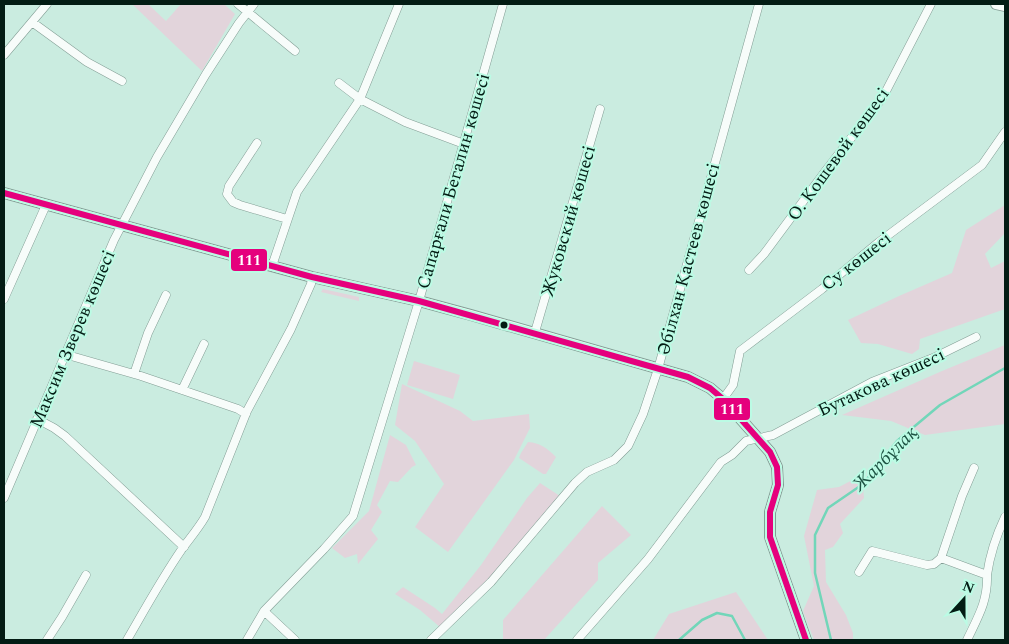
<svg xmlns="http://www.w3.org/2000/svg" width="1009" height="644" font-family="Spectral,serif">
<rect width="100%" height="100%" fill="#caece0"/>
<path fill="#e2d4db" d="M132,4H148L166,21L181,4H224L235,14L202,71Z
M1005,205V233L985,254L991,268L1005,261V309L920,339L919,349L912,354L878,344L861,343L848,320L899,296L952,273L966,230Z
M323,289L359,297V301L321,292Z
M1005,345V424L925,435L891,421L842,415L942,371Z
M414,361L460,375L453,399L407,385Z
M402,384L460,411L473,421L529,414L530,428L514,460L448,552L415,527L444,484L415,441L395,425Z
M390,435L406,445L416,465L412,467L398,482L390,481L377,505L382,512L371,530L378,539L358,564L357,554L345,558L332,548L369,511Z
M528,442C540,443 547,448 556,457L546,474H543L519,458L521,453Z
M862,475L864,498L840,524L843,533L833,547L825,550L826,582L846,615L853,633V640H814L803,611L814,586L804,536L817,490L839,487Z
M540,483L560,496L497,570L441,628L420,610L395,594L403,587L435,608L442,614L481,565L527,498Z
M602,506L631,535L598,563V580L544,640H503V620Z
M736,592L768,640H653L669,614Z"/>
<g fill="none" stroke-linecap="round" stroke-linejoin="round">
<path stroke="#72d6b9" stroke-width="2.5" d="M679,640L702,620L717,613L732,616L745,640
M831,640L815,573V535L828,508L863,484L897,441L940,405L1005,368"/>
<g stroke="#839e95" stroke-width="9">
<path id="minor" d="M238,4L295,51
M32,22L87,62L122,81
M4,55L47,4
M339,83L360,99L405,122L464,144
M257,143L229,186L227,194L233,202L240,205L287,219
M272,266L297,192L360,99L399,4
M749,270L764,254L827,169L883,97L931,4
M4,299L46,205
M535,332L600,109
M64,354L141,376L238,409L246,414
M134,374L148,333L166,295
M182,390L204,344
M723,399L733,385L740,351L822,289L879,242L982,165L1005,132
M37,419L54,428L65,436L184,547
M4,498L114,240L157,157L206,74L239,23L254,4
M941,558L987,575C988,601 978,617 967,640
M859,572L872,551L927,565L934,564L941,558L962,496L974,468
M987,575C990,554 996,536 1005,517
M264,611L295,640
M47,640L62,617L86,575
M127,640C145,609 162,578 182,549C190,538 198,529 205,517L247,411L291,329L311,284L312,277
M247,640L264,611L324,549L353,516L419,301L503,4
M431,640L491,582L575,483L587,472L614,460L628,446L643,414L658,369L759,4
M577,640L648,559L721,462L732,455L746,441L773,435L872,382L933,358L976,337"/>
</g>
<g stroke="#839e95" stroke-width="12">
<path id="tertiary" d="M996,4L1005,6
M4,193L312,277L419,301L471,315L688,377L710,388L723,399L770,452L777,467L778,485L770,512V537L806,640"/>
</g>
<use href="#minor" stroke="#f7fcfa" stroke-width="8"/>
<use href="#tertiary" stroke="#f7fcfa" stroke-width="10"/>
<g stroke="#bbfbe4" stroke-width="10">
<path id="bus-1" d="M4,193L312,277L419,301L688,377L710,388L723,399L770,452L777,467L778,485L770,512V537L806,640"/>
</g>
<use href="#bus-1" stroke="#e5007d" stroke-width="6"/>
</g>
<circle fill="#031c14" stroke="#bbfbe4" stroke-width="2" cx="504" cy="325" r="4.5"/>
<g text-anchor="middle" stroke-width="4" stroke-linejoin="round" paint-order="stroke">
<g font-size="18" fill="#031c14" stroke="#bbfbe4">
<text transform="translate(838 154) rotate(-54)" y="6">О. Кошевой көшесі</text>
<text transform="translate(453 181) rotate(-74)" y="6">Сапарғали Бегалин көшесі</text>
<text transform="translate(568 221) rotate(-74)" y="6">Жуковский көшесі</text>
<text transform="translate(688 259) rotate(-75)" y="6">Әбілхан Қастеев көшесі</text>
<text transform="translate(856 261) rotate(-38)" y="6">Су көшесі</text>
<text transform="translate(72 339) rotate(-67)" y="6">Максим Зверев көшесі</text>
<text transform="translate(881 382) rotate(-25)" y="6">Бутакова көшесі</text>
</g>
<g font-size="19" font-style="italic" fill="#1e5343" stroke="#bbfbe4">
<text transform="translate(884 458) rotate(-45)" y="7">Жарбұлақ</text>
</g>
</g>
<g stroke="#bbfbe4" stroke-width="2">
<rect x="230" y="248" width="38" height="24" rx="5" fill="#e5007d"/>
<rect x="713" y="397" width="38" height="24" rx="5" fill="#e5007d"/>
</g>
<g font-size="14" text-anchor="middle" font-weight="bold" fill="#fff">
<text x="249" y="265">111</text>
<text x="732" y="414">111</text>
</g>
<rect width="1009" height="644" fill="none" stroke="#031c14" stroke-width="10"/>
<g transform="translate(964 599) rotate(21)" stroke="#bbfbe4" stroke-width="4" paint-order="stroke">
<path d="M0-4L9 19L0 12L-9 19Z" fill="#031c14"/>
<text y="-8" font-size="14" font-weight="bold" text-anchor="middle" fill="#031c14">N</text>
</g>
</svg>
